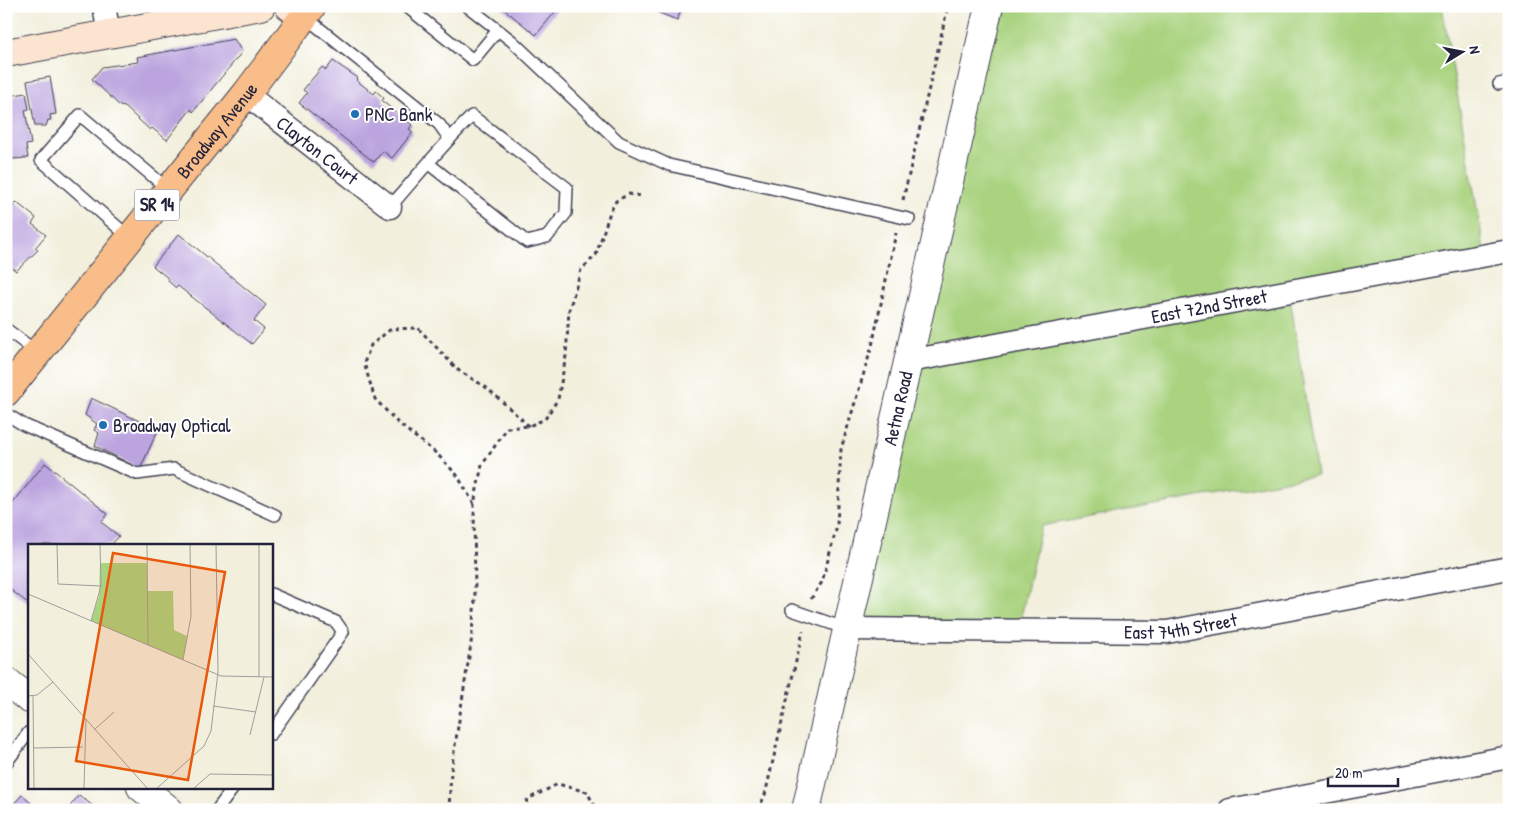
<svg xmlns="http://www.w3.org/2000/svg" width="1515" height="816" font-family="'Patrick Hand',sans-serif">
<rect width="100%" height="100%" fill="#fff"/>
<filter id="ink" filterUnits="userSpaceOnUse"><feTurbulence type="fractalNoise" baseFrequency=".02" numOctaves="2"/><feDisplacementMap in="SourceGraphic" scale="10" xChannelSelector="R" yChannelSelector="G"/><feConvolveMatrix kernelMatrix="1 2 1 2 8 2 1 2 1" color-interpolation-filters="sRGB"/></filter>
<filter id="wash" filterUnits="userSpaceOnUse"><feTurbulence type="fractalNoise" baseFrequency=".0096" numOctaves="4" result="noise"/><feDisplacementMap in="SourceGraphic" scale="20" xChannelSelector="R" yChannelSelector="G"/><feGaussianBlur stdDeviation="1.12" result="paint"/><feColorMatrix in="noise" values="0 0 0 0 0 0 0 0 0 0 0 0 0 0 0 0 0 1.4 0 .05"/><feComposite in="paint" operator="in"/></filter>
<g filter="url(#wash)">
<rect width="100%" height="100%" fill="#f2efdc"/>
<path fill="#a9d37f" stroke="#667a5d" d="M989,6H1442L1485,255L1289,291L1317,475L1041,526L1018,631L847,629Z"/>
<g id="blocks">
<path fill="#bca5df" d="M500,6H560L536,35Z
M642,6H683L677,20Z
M234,39L242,52L193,112L191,109L167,140L152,128L150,130L125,107L120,106L92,79L102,67L138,62L137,57Z
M333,61L358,78L356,80L374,94L376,91L384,98L382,101L412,125L409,129L413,132L392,158L383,151L374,162L299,103L307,93L303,90L322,67L326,70Z
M50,77L56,114L50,115L51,120H48L46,126H35L27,81Z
M9,93V96L26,93L29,109L25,110L31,144L26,145L28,158L10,159L8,149H6V94Z
M16,202L36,218L32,224L46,235L35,248L38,250L16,271L6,263V203L12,208Z
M179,234L266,305L254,321L264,329L252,344L178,286L176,288L168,281L169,279L153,266Z
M91,398L158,430L140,469L95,446L99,433L94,430L97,424L85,415Z
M45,463L108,514L101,522L119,536L111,545H29V604L6,586V512Z
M22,795L38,810H8Z
M79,795L98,810H67Z"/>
</g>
</g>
<g filter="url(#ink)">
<use href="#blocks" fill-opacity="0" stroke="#414153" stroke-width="1"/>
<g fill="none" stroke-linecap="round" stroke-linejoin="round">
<g stroke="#414153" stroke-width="14">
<path id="service" d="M406,6L473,60L498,30L467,6
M304,16L439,124L449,138
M498,30L512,41L619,142L669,165L909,219
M1499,84L1509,82
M390,207C417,176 443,144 472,116L567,188L566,213L547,237L527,242L429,164
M130,238L41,160L80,115L169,190
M6,329L38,353
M6,414L24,425L137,474L174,469L275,515
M271,594L336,622L343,632L271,734
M792,610L847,629
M6,763L29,732
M217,810L234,787"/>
</g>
<g stroke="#414153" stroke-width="25">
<g id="minor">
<path d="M104,6L109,34"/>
<path id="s1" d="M246,94L390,207"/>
<path id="s2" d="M909,361L1509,251"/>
<path id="s3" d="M847,629L1167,632L1509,568"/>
<path d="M1230,810L1509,757"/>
</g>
</g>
<g stroke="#414153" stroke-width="30">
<g id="tertiary">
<path d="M6,681L29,699"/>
<path d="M141,787L169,810"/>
<path id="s4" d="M806,810L989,6"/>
</g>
</g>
<g stroke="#414153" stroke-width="30">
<path id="secondary" d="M289,6L304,16
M6,53L261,6"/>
</g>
<g stroke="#414153" stroke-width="30">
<g id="primary">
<path id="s5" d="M6,392L246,94L312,6"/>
</g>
</g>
<path stroke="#414153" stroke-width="3" stroke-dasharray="4 4" stroke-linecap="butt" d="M903,200L948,6
M474,504L457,475L437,454L398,423L375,399L364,363L371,345L391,329L418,328L458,370L487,388L529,426
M811,599L822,582L837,526L841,449L872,346L896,233
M449,810L451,771L471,644L475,600L474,504L482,465L507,428L529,426L545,419L558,399L566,356L569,310L581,270L596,255L610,212L616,201L629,194L641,196
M523,810L528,799L558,784L587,792L597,810
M758,810L765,795L803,631"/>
<use href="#service" stroke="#fff" stroke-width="11"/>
<use href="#minor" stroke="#fff" stroke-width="22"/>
<use href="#tertiary" stroke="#fff" stroke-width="28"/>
<use href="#secondary" stroke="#fce5d0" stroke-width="28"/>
<use href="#primary" stroke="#f8bd89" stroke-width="28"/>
</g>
</g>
<g fill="#1f6fb2" stroke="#fff" stroke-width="2">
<circle cx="355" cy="114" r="5"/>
<circle cx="103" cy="425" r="5"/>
</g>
<g text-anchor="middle" stroke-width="4" stroke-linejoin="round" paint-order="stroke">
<rect fill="#fff" stroke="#646476" stroke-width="1" x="134.5" y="189.5" width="45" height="31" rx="4"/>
<g font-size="18" font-weight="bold" fill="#22223b">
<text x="157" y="211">SR 14</text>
</g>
<g font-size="19" fill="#22223b" stroke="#fff" text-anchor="start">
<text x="365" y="121">PNC Bank</text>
<text x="113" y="432">Broadway Optical</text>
</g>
<g font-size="19" fill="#22223b" stroke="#fff">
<text dy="7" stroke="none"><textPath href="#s5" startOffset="336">Broadway Avenue</textPath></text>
<text dy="7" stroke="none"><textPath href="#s1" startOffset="91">Clayton Court</textPath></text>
<text dy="7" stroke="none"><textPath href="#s2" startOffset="305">East 72nd Street</textPath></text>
<text dy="7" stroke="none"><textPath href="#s4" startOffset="412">Aetna Road</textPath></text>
<text dy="7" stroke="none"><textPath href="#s3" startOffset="334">East 74th Street</textPath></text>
</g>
</g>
<g transform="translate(28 544)">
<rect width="245" height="245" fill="#f2efdc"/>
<path d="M72,19H119V47H145L146,86L159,92L155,116L63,77L71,52Z" fill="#a9d37f"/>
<path fill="none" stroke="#9f9d9c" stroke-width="1" d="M29,0L30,40L73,42M119,0L120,101M231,0V133M0,50L193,132L245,133M63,77L73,42L72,0M0,110L120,245M155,116L163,72L162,0M0,152L9,151L25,138M5,152L6,245M185,162L228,168M67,185L86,168M222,191L236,133M5,204L55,203M56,245L58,175M128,245L176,202L183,187L190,128L188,0M165,245L182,230L245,231"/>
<path fill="#e8590c" fill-opacity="0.15" stroke="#e8590c" stroke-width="2.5" d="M85,9L197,28L160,236L48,217Z"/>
<rect width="245" height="245" fill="none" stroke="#22223b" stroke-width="2.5"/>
</g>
<rect width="1515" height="816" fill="none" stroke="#fff" stroke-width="25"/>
<g transform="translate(1462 52) rotate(80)" stroke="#ffffff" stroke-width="4" paint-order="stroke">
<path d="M0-4L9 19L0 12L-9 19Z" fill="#22223b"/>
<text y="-8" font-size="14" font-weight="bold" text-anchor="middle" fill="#22223b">N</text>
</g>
<path d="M1328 778v8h70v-8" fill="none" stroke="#22223b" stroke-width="2.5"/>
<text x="1335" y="778" font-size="15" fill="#22223b" stroke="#ffffff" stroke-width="4" paint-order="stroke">20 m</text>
</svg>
